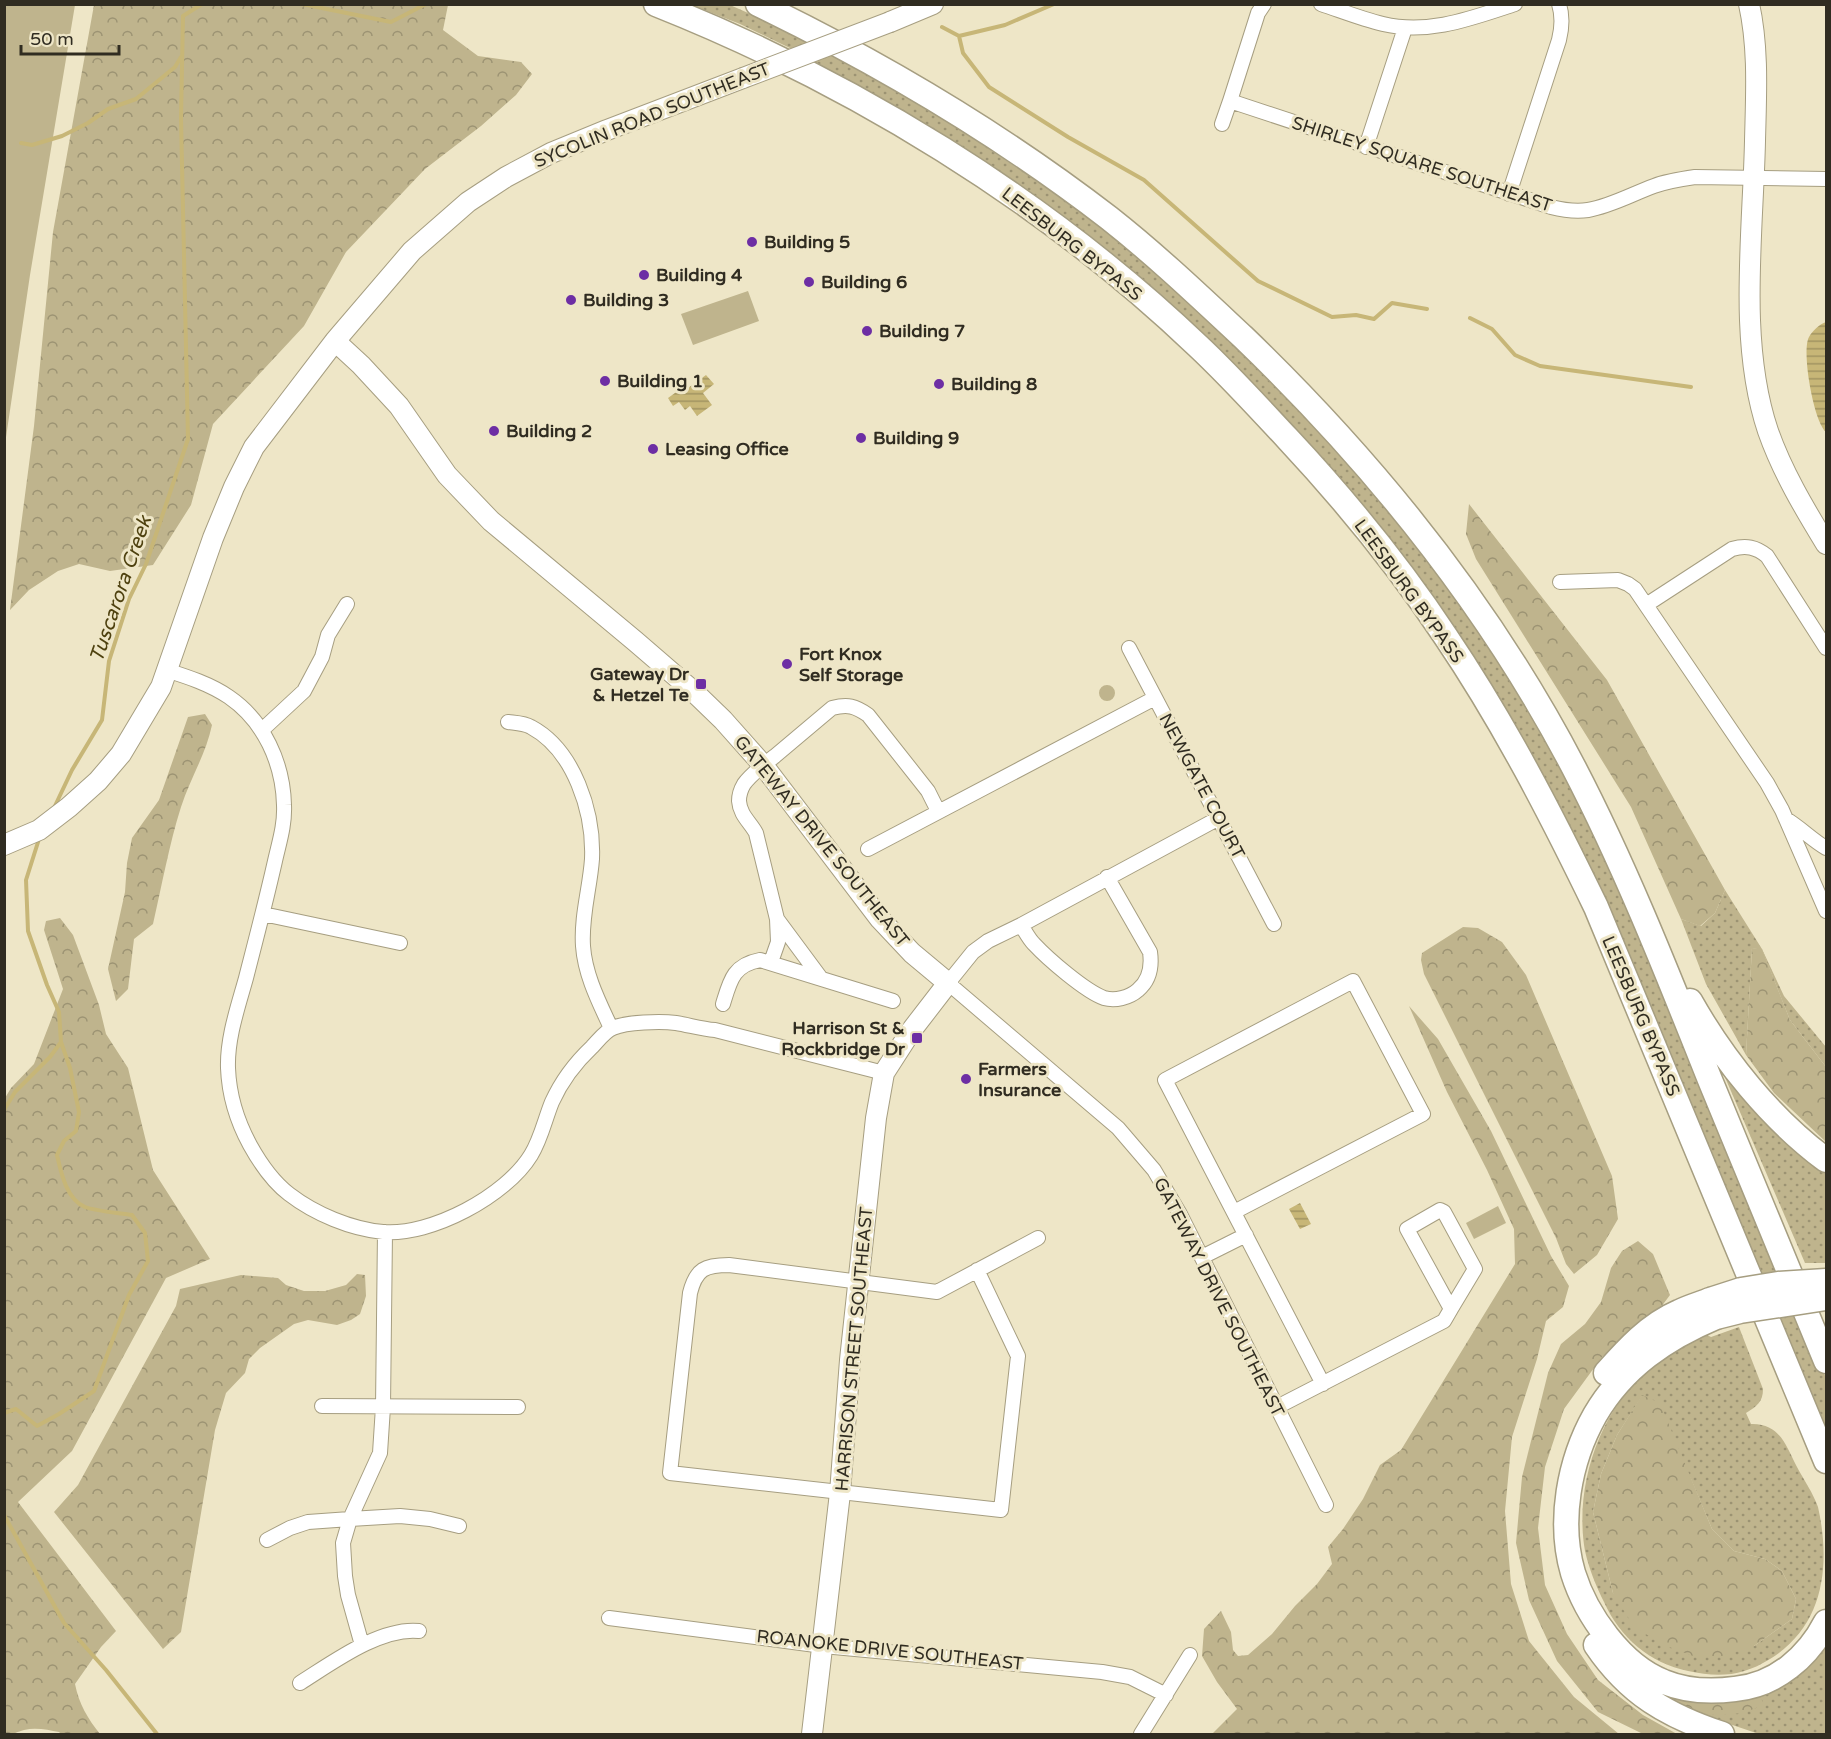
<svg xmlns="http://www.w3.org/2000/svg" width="1831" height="1739" font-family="'Varela Round',sans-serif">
<defs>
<pattern id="grass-dots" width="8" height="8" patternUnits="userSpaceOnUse" patternTransform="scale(1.5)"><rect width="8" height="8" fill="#bfb48d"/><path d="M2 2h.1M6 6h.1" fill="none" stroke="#9c9373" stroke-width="1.8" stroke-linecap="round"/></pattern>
<pattern id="forest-crowns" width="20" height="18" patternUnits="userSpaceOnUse" patternTransform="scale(1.5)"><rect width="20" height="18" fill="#bfb48d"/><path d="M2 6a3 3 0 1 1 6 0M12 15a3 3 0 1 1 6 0" fill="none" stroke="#9c9373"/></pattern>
<pattern id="water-rules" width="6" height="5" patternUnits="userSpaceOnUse" patternTransform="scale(1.5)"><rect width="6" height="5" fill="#c7b677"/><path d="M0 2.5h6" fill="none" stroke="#a29461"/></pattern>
</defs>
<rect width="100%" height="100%" fill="#eee6c7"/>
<path fill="url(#grass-dots)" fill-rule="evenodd" d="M692,5H730L791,32L863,70L928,108L1068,202L1124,243L1246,350L1389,508L1479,628L1559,757L1651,958L1826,1378V1436L1536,764L1255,392L864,91L794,50L740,24Z
M1725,890L1762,949L1784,996L1826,1047V1067L1790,1020L1762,950L1752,948L1746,1055L1706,984L1681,919L1701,926L1715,913Z
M1718,1061L1804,1158L1826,1174V1263H1805Z
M1739,1327L1763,1389C1763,1402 1757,1406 1746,1413L1751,1424C1780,1423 1786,1446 1797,1467C1804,1480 1813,1493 1818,1507C1831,1565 1824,1626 1770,1659C1743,1676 1719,1678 1688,1671C1650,1663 1620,1638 1604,1602C1596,1586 1589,1569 1585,1551C1574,1489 1598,1411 1649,1370C1667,1356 1686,1345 1707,1335L1711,1337ZM1642,1396L1691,1479L1712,1529L1734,1551L1765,1559L1782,1571L1796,1599L1792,1619L1754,1646L1613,1593L1593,1512L1601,1474L1617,1435Z
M1826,1640V1734H1759L1685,1709Z"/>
<path fill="url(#forest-crowns)" d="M94,5H448L443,30L478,56L521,62L532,74L516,95L481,126L425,169L346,252L304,326L213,424L191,505L153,565L110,571L79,564L58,571L29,590L10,610L34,426L53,232Z
M1469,504L1607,680L1725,890L1715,913L1700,926L1681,919L1631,807L1476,559L1466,534Z
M205,714L212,725C206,754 190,779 181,807C169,845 162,885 153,924L134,939L128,989L116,1001L108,969L125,892L127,863L132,838L159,800L188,717Z
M60,918L73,935L99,1005L106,1034L128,1068L153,1170L210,1259L166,1278L72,1451L18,1502L116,1631L101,1647L75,1684C79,1704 88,1719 100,1734H61L59,1732C48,1730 36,1727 24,1730C16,1732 14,1735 5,1734V1098L11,1088L34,1064L63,989L44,930L46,921Z
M1463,927L1478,928L1502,942L1526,975L1612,1176L1618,1219L1597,1255L1574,1274L1566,1264L1556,1238L1424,974L1421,960L1422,953Z
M1752,948L1762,949L1790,1020L1826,1067V1142L1774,1093L1746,1055Z
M1409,1006L1438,1039L1491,1131L1551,1256L1569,1286L1563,1307L1546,1321L1537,1359L1512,1437L1505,1511L1511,1584L1529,1641L1574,1697L1619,1734H1212L1237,1709L1217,1682L1202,1656L1204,1629L1221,1611L1231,1632L1233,1650L1238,1656L1248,1655L1272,1634L1295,1606L1317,1584L1332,1564L1328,1547L1343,1529L1363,1499L1380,1465L1401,1450L1515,1264L1514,1229L1487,1170L1447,1092Z
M1638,1241L1653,1254L1670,1295L1661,1307L1602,1357L1564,1409L1545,1467L1538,1528L1545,1585L1567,1634L1598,1680L1643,1715L1677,1734H1643L1598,1712L1557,1661L1529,1600L1516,1543L1522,1477L1548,1373L1561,1344L1585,1324L1601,1302L1611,1268L1622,1251Z
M357,1274L365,1275L366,1296L360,1314L351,1320L337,1325L308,1320L294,1324L260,1348L249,1359L245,1373L226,1393L215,1430L181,1632L163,1649L54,1512L78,1485L176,1306L180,1289L241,1275L278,1278L286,1285L304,1291H325L346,1285Z
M1642,1395L1660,1403L1712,1529L1734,1551L1765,1559L1782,1571L1796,1599L1792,1619L1754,1646L1722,1656H1693L1664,1645L1634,1627L1613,1593L1593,1512L1601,1474L1617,1435Z
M1662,1692L1753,1695L1761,1698L1763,1703C1748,1718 1704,1717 1685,1709C1676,1705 1668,1698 1662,1692Z"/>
<path fill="#bfb48d" d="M6,5H75L30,275L5,444L4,12Z
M748,291L759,321L693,345L681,314Z
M1099 693a8 8 0 1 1 16 0a8 8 0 1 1-16 0Z
M1498,1206L1506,1223L1474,1239L1466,1223Z"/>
<path fill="url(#water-rules)" d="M1826,322V432C1814,423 1801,351 1809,337C1812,331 1820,324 1826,322Z
M706,375L714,384L703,393L712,405L697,416L690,406L685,410L679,402L673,406L668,398L686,385L688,388Z
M1300,1203L1311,1224L1300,1229L1289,1209Z"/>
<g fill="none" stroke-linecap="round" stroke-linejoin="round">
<path stroke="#c7b677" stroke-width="4" d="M302,4L391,22L426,4
M942,27L959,36L963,53L989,87L1068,137L1144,180L1258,281L1332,317L1356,315L1374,319L1392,303L1427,309
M959,36L1005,25L1054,4
M21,143L32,145L62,136L88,123L108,109L136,99L175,67L181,57
M1470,318L1492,329L1515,355L1540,366L1691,387
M54,808L72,770L102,720L109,661L129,599L146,564L188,439L181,118L183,16L202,4
M4,1110L15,1092L50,1057L61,1042
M4,1413L16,1409L37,1426L59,1414L94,1391L129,1295L148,1261L145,1233L132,1215C120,1213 95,1211 85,1207C66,1199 61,1172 57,1155L64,1141L76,1131L79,1112L70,1068L61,1042L59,1012L47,985L28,931L26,880L39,839
M4,1515L64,1623L106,1670L157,1734"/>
<g stroke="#a69e81" stroke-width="16">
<path id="street" d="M1264,4L1258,13L1230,101L1551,207C1563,210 1575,212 1588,210C1611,206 1632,194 1654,186C1667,181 1681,179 1695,177L1826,179
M1321,4C1342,11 1362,19 1383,24C1429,35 1472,18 1515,4
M1222,124L1230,101
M1366,147L1405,28
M1509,194L1559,40C1562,28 1563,17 1559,4
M1560,582L1618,580L1628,584L1635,589L1767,783L1782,810L1826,911
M1646,605L1732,549C1746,545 1756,547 1767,556L1826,648
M1129,648L1274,924
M166,670C188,677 210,684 229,697C264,721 283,763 284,805C285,825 279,843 275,861C266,901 256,939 246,978C238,1007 227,1038 228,1068C229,1095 237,1121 250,1145C260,1163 272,1181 289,1194C315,1214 351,1229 383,1232C431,1236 506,1196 531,1155C541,1139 545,1119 552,1102C562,1080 575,1063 592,1047C598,1041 605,1031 613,1028C626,1022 661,1021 676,1023C689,1025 701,1029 715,1030L884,1073
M508,722C516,723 524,723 531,727C574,750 594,812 592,859C590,888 581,916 583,946C585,975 599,1002 611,1028
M262,730L304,691L322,657L328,635L347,604
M1219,818L1021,925L988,941L973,952L948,983L1118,1128L1154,1170L1180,1214L1326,1505
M1786,819C1801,828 1812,840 1826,848
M868,849L1155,698
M263,914L400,943
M777,919L820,977
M1021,925C1025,931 1029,939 1034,944C1048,959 1085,991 1104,998C1115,1001 1129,998 1138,990C1150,980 1152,966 1150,952L1107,877
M771,962L778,942L777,919L756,833C750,822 740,815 739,801C739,795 741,789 744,784C752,773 765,764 775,756C794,740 813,724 832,708C848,704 855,706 868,715L928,791L938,811
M723,1004C730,981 733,965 760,960L893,1001
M1440,1210L1444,1212L1475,1269L1451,1309L1407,1229Z
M1234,1212L1423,1114L1353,981L1165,1080L1323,1384
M1202,1257L1246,1235
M977,1270L1018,1356L1001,1510L670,1473L690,1293C696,1269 705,1265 729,1265L937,1292L1038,1238
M322,1406L518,1407
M1277,1407L1444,1321L1451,1309
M267,1540L290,1528L308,1522L350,1519L400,1516L430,1519L459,1526
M609,1618L823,1646L1102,1672L1130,1677L1166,1695
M362,1645L348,1595L345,1576L343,1543L350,1519L380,1453L383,1407L385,1232
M300,1683C332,1663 380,1627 419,1631
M1141,1734L1190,1655"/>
</g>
<g stroke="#a69e81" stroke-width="22">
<path id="secondary" d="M1749,4C1759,49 1756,96 1755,141C1753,234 1738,342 1768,431C1782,471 1804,508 1826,544
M890,22L933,4
M335,341L361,365L399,406L447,475L491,521L635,641L693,691L723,720L763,765L880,919L912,953L948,983L911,1031L884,1073L876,1118L850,1360L840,1493L812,1734
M4,845L39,830L69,807L98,781L121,754L161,687L213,538L234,487L254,447L335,341L412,251L468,202L506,177L551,153L607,130L743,78"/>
</g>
<g stroke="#a69e81" stroke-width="27">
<path id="highway" d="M656,4C852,82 1045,200 1198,346C1229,375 1258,407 1287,438C1345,500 1399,566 1446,637C1504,723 1551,814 1596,907L1826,1461
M758,4C882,64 1000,134 1109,218C1156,255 1199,296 1243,337C1375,464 1489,605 1574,768C1626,868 1668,975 1710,1080C1748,1174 1788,1267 1826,1361
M1690,1001C1724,1061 1771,1119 1826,1160
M1716,1317C1666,1338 1623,1367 1595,1415C1569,1461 1558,1522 1573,1573C1586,1615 1622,1666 1664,1682C1686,1691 1712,1692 1735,1689C1776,1685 1808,1657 1826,1622
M1606,1373C1627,1349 1649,1325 1679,1312C1689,1307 1700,1304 1710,1300
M1596,1645C1629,1694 1668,1716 1722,1734"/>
</g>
<use href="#street" stroke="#fff" stroke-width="14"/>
<use href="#secondary" stroke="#fff" stroke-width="20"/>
<use href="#highway" stroke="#fff" stroke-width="24"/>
<g stroke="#a69e81" stroke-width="22" stroke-linecap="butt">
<path id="secondary-bridge" d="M743,78L890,22"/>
</g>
<g stroke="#a69e81" stroke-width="27" stroke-linecap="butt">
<path id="highway-bridge" d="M1710,1300L1741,1290L1778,1284L1826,1281
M1716,1317L1740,1311L1826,1298"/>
</g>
<use href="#secondary-bridge" stroke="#fff" stroke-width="20"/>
<use href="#highway-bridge" stroke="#fff" stroke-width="24"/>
</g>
<g fill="#6d2ea4" stroke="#eee6c7" stroke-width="2">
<circle cx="752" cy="242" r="6"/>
<circle cx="644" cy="275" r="6"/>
<circle cx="809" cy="282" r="6"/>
<circle cx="571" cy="300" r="6"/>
<circle cx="867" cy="331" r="6"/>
<circle cx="605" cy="381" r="6"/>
<circle cx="939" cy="384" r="6"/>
<circle cx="494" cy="431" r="6"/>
<circle cx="861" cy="438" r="6"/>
<circle cx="653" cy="449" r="6"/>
<circle cx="787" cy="664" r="6"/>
<rect x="695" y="678" width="12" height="12" rx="3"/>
<rect x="911" y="1032" width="12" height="12" rx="3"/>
<circle cx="966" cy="1079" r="6"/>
</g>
<g text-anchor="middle" stroke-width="6" stroke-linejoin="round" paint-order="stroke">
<g font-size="18" fill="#302c21" stroke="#eee6c7">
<text transform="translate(652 115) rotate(-22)" y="6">SYCOLIN ROAD SOUTHEAST</text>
<text transform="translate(1422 164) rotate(18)" y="6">SHIRLEY SQUARE SOUTHEAST</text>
<text transform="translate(1072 244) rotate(38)" y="6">LEESBURG BYPASS</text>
<text transform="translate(1409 591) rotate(54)" y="6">LEESBURG BYPASS</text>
<text transform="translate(1202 786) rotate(62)" y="6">NEWGATE COURT</text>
<text transform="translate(822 841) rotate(51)" y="6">GATEWAY DRIVE SOUTHEAST</text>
<text transform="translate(1641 1016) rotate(67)" y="6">LEESBURG BYPASS</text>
<text transform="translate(1219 1297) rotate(63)" y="6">GATEWAY DRIVE SOUTHEAST</text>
<text transform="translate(854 1349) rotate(-85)" y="6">HARRISON STREET SOUTHEAST</text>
<text transform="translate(890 1650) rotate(6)" y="6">ROANOKE DRIVE SOUTHEAST</text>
</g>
<g font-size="18" font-weight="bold" fill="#302c21" stroke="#eee6c7" text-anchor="start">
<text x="764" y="248">Building 5</text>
<text x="656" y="281">Building 4</text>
<text x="821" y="288">Building 6</text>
<text x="583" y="306">Building 3</text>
<text x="879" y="337">Building 7</text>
<text x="617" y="387">Building 1</text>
<text x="951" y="390">Building 8</text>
<text x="506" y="437">Building 2</text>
<text x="873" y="444">Building 9</text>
<text x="665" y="455">Leasing Office</text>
<text x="799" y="660">Fort Knox<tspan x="799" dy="21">Self Storage</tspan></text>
<text x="689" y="680" text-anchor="end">Gateway Dr<tspan x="689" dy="21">&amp; Hetzel Te</tspan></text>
<text x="905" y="1034" text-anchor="end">Harrison St &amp;<tspan x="905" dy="21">Rockbridge Dr</tspan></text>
<text x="978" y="1075">Farmers<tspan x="978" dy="21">Insurance</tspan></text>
</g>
<g font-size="20" font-style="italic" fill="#4e410f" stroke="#eee6c7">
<text transform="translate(120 589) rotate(-71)" y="7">Tuscarora Creek</text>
</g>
</g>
<rect width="1831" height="1739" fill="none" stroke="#302c21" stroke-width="12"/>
<path d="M21 45v9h98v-9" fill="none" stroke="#302c21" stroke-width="3"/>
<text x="30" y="45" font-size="18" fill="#302c21" stroke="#eee6c7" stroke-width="4.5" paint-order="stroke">50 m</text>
</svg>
